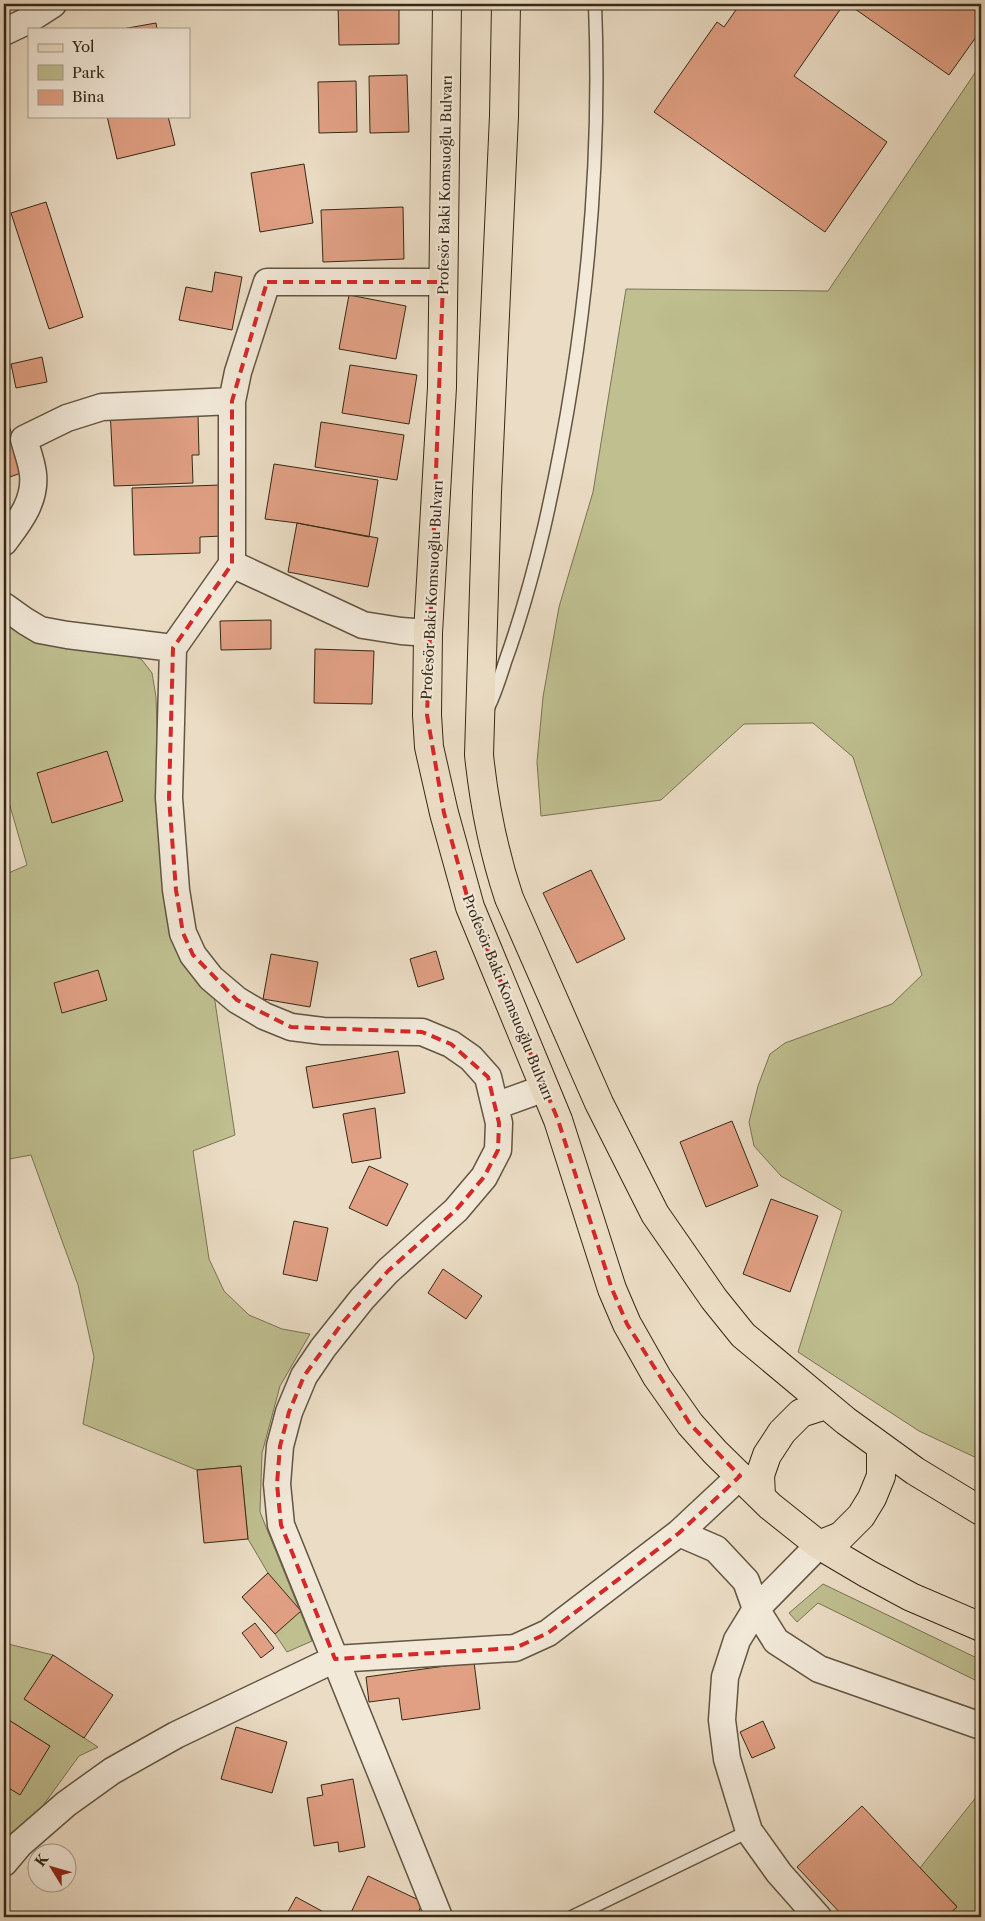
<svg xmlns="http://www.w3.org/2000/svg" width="985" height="1921" font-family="'Libre Caslon Text',serif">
<rect width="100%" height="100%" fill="#ebddc5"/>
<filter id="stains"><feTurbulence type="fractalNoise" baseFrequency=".004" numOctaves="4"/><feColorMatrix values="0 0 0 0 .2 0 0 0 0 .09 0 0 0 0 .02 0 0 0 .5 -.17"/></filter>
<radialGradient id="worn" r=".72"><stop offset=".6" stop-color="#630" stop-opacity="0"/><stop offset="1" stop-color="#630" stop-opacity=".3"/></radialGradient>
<path fill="#bfbf90" stroke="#7a7453" d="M981,64V1460L919,1431L798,1352L842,1211L781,1176L754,1146L749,1122L758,1086L770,1054L785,1043L892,1004L922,975L853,757L813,723L744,724L661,800L541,816L537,762L543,697L559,607L593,492L626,289L828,291Z
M4,617L127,652L142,660L152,673L156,697L160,814L214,995L235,1135L193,1151L209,1259L224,1291L249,1315L282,1329L310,1334L280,1386L262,1453L260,1512L312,1641L287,1652L275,1634L242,1597L268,1573L248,1539L241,1466L197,1470L83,1424L94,1357L78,1285L31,1155L4,1160V875L27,865L4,785Z
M823,1584L981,1660V1683L818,1603L797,1622L789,1613Z
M4,1643L53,1655L25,1699L98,1747L79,1756L4,1859V1785L19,1794L50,1746L4,1717Z
M981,1791V1917H946L957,1906L920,1868Z"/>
<path fill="#e1a084" stroke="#352816" d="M338,4H399V44L339,45Z
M732,4H844L794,76L887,142L825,232L654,112L717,22L724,27L738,7Z
M848,4H971L981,11V30L949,75Z
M156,23L157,29H122Z
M407,75L409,132L370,133L369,76Z
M356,81L357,132L319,133L318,82Z
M107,116H168L175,145L117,159Z
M304,164L313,223L260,232L251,173Z
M46,202L83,317L49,329L11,213Z
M403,207L404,259L323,262L321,210Z
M215,272L242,277L232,330L179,320L186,287L212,292Z
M349,295L406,306L396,359L339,349Z
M42,357L47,382L16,388L11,364Z
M350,365L417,375L409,424L342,413Z
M4,410L24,472L4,479Z
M110,410L198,414L199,455H192L193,483L114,486Z
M321,422L404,435L397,480L315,467Z
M274,464L378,480L369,537L297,523L265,519Z
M221,485L222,536L200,537V553L134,555L132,488Z
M297,523L378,538L368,587L288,572Z
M271,620V649L221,650L220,621Z
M315,649L374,651L372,704L314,703Z
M107,751L123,801L52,823L37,773Z
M591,870L625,939L577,963L543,893Z
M436,951L444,979L418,987L410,959Z
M271,954L318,962L310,1007L263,999Z
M98,970L107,1000L62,1013L54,983Z
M398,1051L405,1093L313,1108L306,1067Z
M375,1108L381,1158L352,1163L343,1114Z
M732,1121L758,1186L706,1207L680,1142Z
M369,1166L408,1184L387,1226L349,1208Z
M771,1199L818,1216L790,1292L743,1274Z
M294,1221L328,1228L317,1281L283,1274Z
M443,1269L482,1296L466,1319L428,1293Z
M241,1466L248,1539L204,1543L197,1470Z
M268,1573L301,1611L275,1634L242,1597Z
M255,1623L274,1648L261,1658L242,1633Z
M53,1655L113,1695L84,1738L24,1699Z
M474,1662L480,1709L402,1720L399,1698L369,1702L366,1677Z
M4,1717L50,1746L20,1795L4,1785Z
M763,1721L775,1748L752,1758L740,1732Z
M236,1727L287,1742L272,1793L221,1779Z
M353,1779L365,1847L339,1852L338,1842L314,1846L307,1798L323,1795L321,1785Z
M862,1806L957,1907L946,1917H844L797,1867Z
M368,1876L423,1902L416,1917H349Z
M296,1897L331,1916V1917H285Z"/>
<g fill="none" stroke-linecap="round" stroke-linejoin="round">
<g stroke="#625542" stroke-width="15">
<path id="lane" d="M488,708C495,694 500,678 505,662C521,618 533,574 544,528C583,357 602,180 595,4
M572,1917L749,1831"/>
</g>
<g stroke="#625542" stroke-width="29">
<path id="street" d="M4,32L25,22L53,4
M4,542C19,522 36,501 33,474C32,463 27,451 24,439L67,418L102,407L232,401
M232,564V401L238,372L267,282H443
M4,606L25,621L40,630L67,635L173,648L169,798L176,890L183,933L193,955L211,978L237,1000L264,1016L291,1027L323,1031L422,1032L451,1044L471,1058L488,1077L499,1123L498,1150L484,1177L456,1210L388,1271L362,1299L323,1348L304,1376L289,1412L280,1446L277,1484L281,1525L439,1917
M173,648L232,564L363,625L401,631L428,633
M495,1106L545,1088
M679,1533L716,1549L746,1581L756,1609L776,1641L819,1669L981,1726
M4,1863L20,1844L66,1804L112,1771L176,1735L335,1659L515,1648L548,1633L679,1533L740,1476
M818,1917L779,1873L749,1831L727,1759L722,1720L725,1677L737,1640L756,1609L819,1545"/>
</g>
<g stroke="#352816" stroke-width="30">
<path id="primary" d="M447,4L442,387L428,633L427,715L429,747L444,813L470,907L558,1120L612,1289L627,1324L657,1377L690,1424L715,1452L770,1506L819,1545L868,1574L911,1597L981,1627
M506,4L504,116L487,492L479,755C484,803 494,853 509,898L599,1103L655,1214L714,1299L743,1335L846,1421L915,1471L981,1511
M761,1496L760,1475L767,1455L782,1432L801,1413L826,1405
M819,1545L841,1536L861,1516L872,1498L881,1476V1447"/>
</g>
<use href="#lane" stroke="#f2e9d9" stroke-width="12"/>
<use href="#street" stroke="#f2e9d9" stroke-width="26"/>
<use href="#primary" stroke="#ebddc5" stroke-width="28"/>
</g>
<path fill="none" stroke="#d62828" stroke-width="4" stroke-dasharray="10 6" stroke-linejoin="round" d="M267,282H443L427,715L444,813L470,907L558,1120L612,1289L627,1324L690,1424L740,1476L679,1533L548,1633L515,1648L335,1659L281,1525L277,1484L280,1446L289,1412L304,1376L343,1322L388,1271L456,1210L484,1177L498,1150L499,1123L488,1077L451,1044L422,1032L291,1027L237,1000L193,955L183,933L176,890L169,798L173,648L232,564V401Z"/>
<g text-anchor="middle" stroke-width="4.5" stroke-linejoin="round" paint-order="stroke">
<g font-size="14" fill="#352816" stroke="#f2e9d9">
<text transform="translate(445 185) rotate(-89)" y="5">Profesör Baki Komsuoğlu Bulvarı</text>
<text transform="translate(432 590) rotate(-87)" y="5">Profesör Baki Komsuoğlu Bulvarı</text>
<text transform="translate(508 997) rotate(68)" y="5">Profesör Baki Komsuoğlu Bulvarı</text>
</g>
</g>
<rect width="985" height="1921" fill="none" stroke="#ebddc5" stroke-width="20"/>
<rect x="5" y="5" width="975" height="1911" fill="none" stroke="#352816" stroke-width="2.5"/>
<rect x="10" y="10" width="965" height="1901" fill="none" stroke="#352816"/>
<rect x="28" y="28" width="162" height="90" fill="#f2e9d9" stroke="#a69c8b"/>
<rect x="38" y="44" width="25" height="8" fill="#ebddc5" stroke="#a69c8b"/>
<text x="72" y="52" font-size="15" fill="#352816">Yol</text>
<rect x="38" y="65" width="25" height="15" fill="#bfbf90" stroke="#a69c8b"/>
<text x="72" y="78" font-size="15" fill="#352816">Park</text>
<rect x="38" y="90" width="25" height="15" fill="#e1a084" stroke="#a69c8b"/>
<text x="72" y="102" font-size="15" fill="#352816">Bina</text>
<g transform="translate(52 1868) rotate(307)"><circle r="24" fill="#f2e9d9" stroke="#a69c8b"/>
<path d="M0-4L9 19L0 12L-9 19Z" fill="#8f2418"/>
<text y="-8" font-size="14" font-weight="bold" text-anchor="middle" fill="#352816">K</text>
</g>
<rect width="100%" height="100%" filter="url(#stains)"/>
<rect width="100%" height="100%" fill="url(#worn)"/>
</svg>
